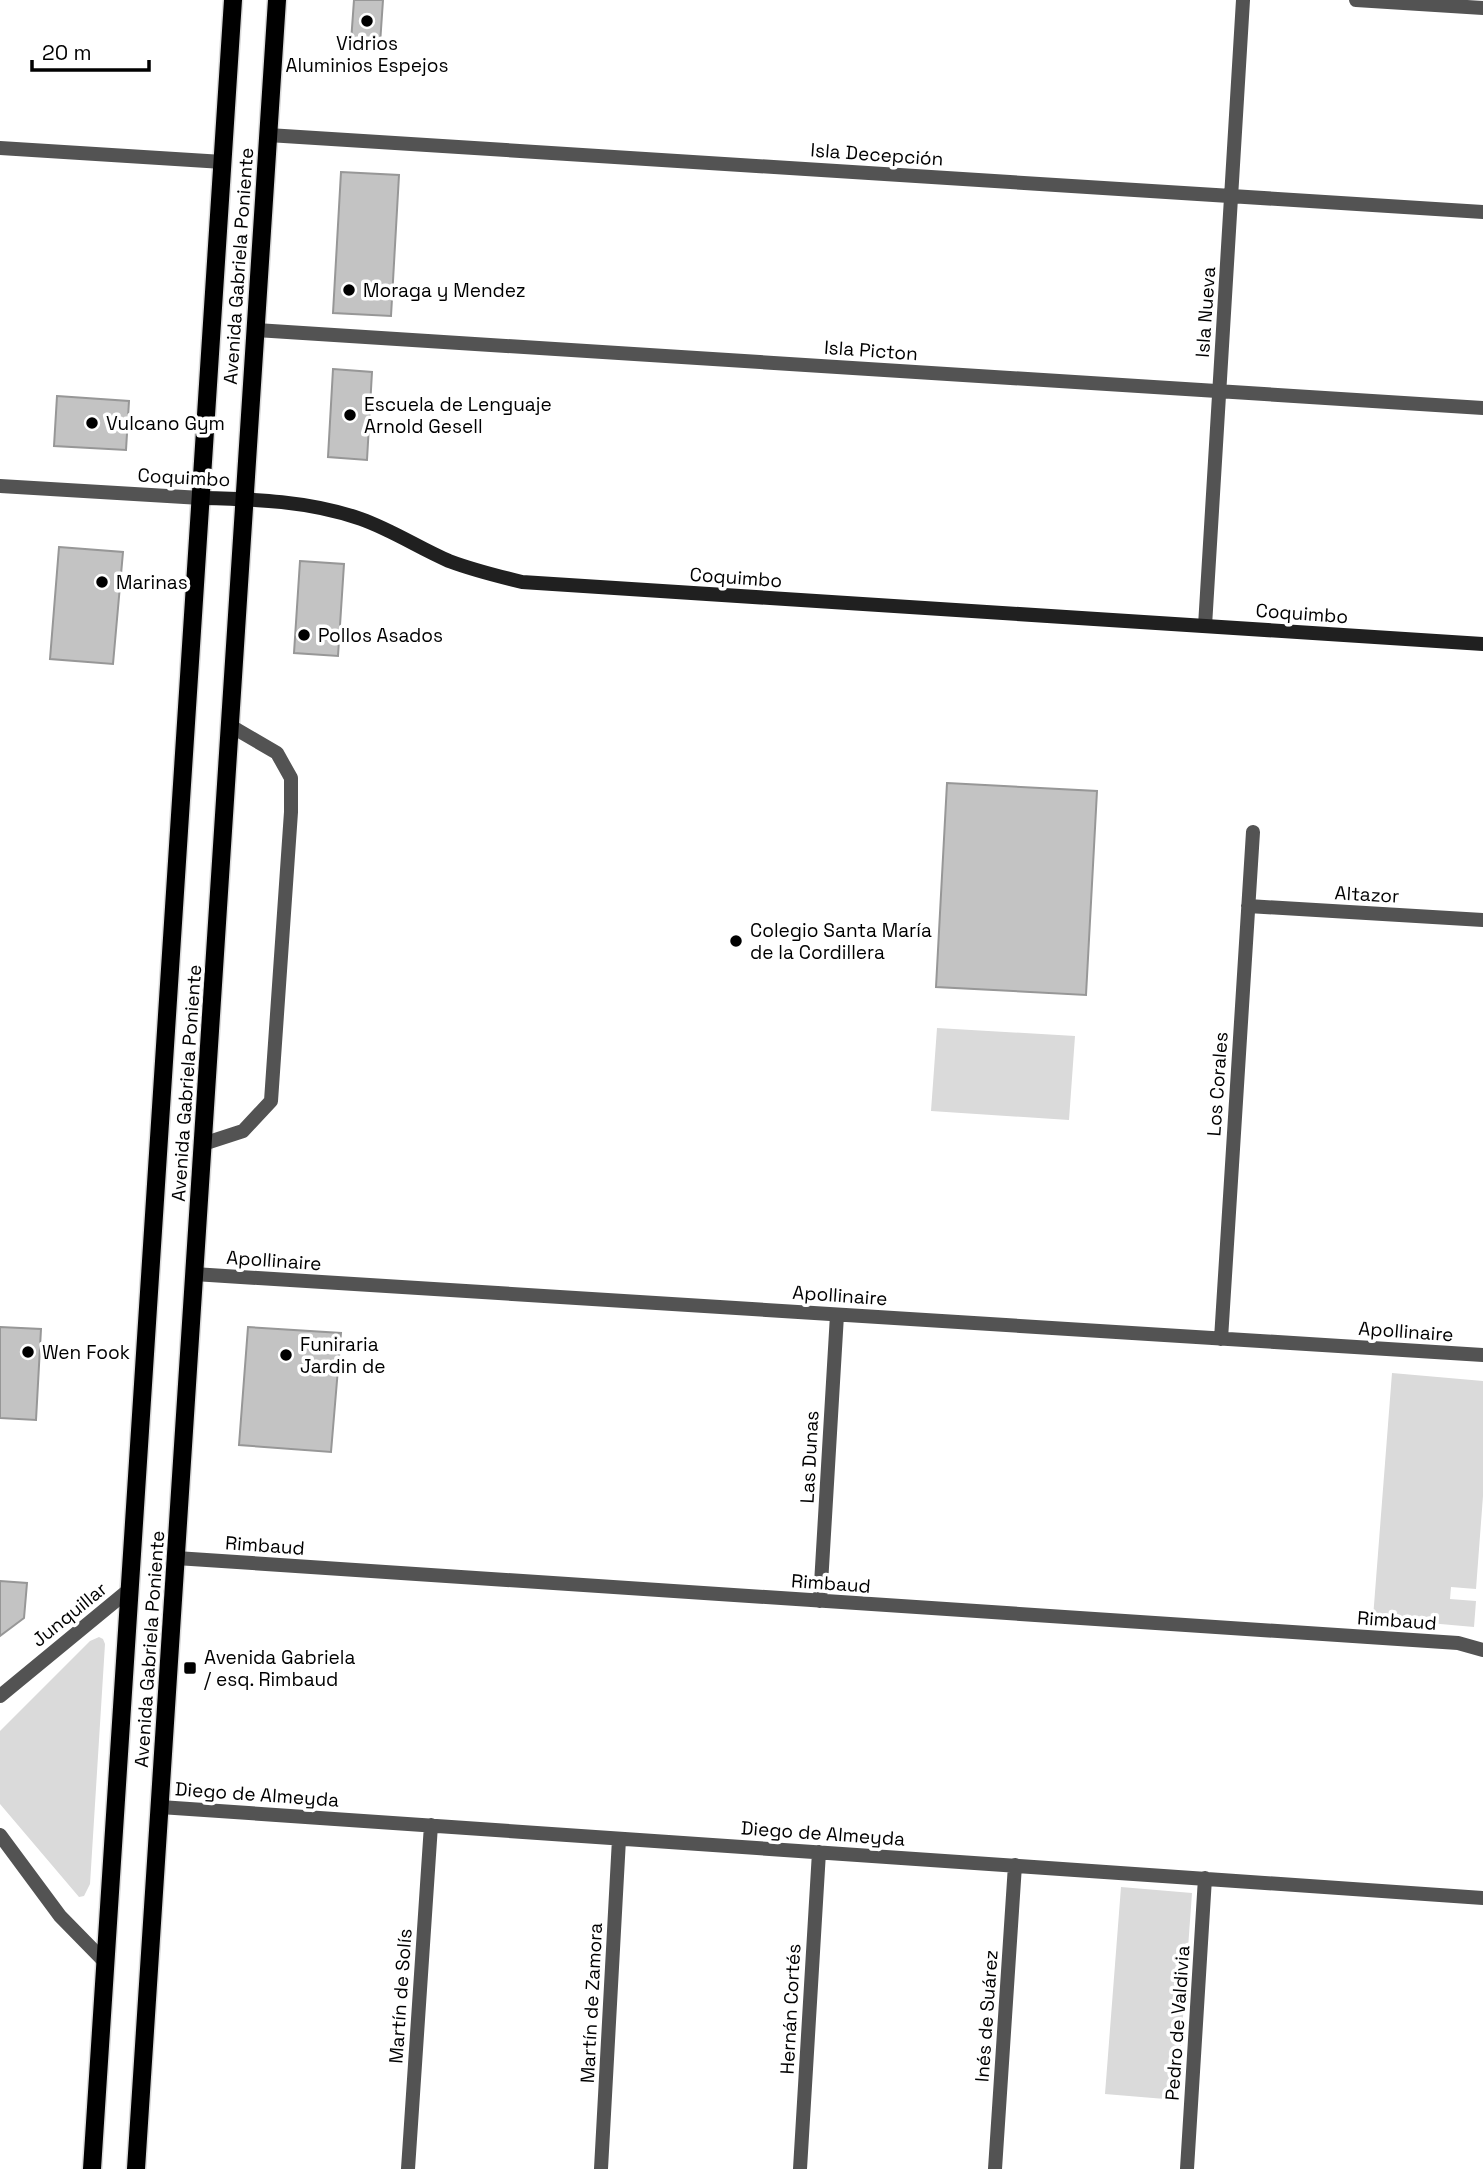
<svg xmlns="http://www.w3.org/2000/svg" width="1483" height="2169" font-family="'Space Grotesk',sans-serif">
<rect width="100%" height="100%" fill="#fff"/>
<path fill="#dadada" d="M937,1028L1075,1036L1069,1120L931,1111Z
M1392,1373L1483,1381V1496L1476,1589L1451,1587L1450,1599L1476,1601L1474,1627L1373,1618Z
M99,1637L103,1639L105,1644L90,1884L84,1896L79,1897L0,1804V1731L90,1641Z
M1121,1887L1192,1893L1177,2100L1105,2094Z"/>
<path fill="#c3c3c3" stroke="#979797" stroke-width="2" d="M354,0H383L380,44L351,42Z
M341,172L399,175L391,316L333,313Z
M333,369L372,372L367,460L328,457Z
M57,396L129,401L126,450L54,446Z
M59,547L123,552L113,664L50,659Z
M300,561L344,564L338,656L294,653Z
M947,783L1097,791L1086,995L936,987Z
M0,1327L41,1329L36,1420L0,1418Z
M248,1327L341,1333L331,1452L239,1445Z
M0,1581L27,1583L24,1618L0,1636Z"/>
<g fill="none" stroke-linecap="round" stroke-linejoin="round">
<g stroke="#dbdbdb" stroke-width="21">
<path id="primary" d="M92,2169L233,0
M136,2169L277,0"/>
</g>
<path stroke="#535353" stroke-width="14" d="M203,1144L243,1131L271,1101L291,812V778L277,753L229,725"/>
<path stroke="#535353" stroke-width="14" d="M1356,0L1483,8
M268,135L1483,212
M0,148L223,162
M256,330L1483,408
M0,486L201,498
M1205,626L1243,0
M1248,906L1483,920
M194,1274L1483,1355
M1221,1339L1253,832
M176,1558L1458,1643L1483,1650
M820,1601L837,1315
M0,1696L130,1589
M160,1807L1483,1898
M0,1835L60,1916L106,1963
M408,2169L431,1825
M601,2169L619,1839
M800,2169L819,1852
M995,2169L1015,1865
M1187,2169L1205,1878"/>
<path stroke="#202020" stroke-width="14" d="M201,498C254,499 310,501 361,519C392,530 419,548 449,561C473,570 497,576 522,582L1483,644"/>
<use href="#primary" stroke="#000" stroke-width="18"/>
</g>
<g fill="#000" stroke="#fff" stroke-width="2.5">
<circle cx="367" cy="21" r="7"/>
<circle cx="349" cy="290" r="7"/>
<circle cx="350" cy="415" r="7"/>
<circle cx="92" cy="423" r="7"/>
<circle cx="102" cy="582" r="7"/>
<circle cx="304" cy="635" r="7"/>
<circle cx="736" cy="941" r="7"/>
<circle cx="28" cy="1352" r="7"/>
<circle cx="286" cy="1355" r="7"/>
<rect x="183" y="1661" width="14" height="14" rx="3.5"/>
</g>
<g text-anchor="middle" stroke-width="7" stroke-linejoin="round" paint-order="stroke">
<g font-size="19" fill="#000" stroke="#fff" text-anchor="start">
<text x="367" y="50" text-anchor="middle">Vidrios<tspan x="367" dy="22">Aluminios Espejos</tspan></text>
<text x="363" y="297">Moraga y Mendez</text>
<text x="364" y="411">Escuela de Lenguaje<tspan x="364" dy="22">Arnold Gesell</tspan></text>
<text x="106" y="430">Vulcano Gym</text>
<text x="116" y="589">Marinas</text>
<text x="318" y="642">Pollos Asados</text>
<text x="750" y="937">Colegio Santa María<tspan x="750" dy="22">de la Cordillera</tspan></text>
<text x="300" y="1351">Funiraria<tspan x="300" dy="22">Jardin de</tspan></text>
<text x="42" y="1359">Wen Fook</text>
<text x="204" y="1664">Avenida Gabriela<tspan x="204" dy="22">/ esq. Rimbaud</tspan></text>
</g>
<g font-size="19" fill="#000" stroke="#fff">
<text transform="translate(877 154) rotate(4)" y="7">Isla Decepción</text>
<text transform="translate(238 266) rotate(-86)" y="7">Avenida Gabriela Poniente</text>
<text transform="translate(1205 312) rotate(-86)" y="7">Isla Nueva</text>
<text transform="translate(871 350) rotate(4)" y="7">Isla Picton</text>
<text transform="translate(184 477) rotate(3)" y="7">Coquimbo</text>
<text transform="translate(736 577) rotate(4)" y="7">Coquimbo</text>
<text transform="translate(1302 613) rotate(4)" y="7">Coquimbo</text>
<text transform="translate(1367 894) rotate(3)" y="7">Altazor</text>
<text transform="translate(186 1083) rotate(-86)" y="7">Avenida Gabriela Poniente</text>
<text transform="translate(1217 1084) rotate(-86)" y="7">Los Corales</text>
<text transform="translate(274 1260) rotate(4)" y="7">Apollinaire</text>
<text transform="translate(840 1295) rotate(4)" y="7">Apollinaire</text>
<text transform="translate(1406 1331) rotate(4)" y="7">Apollinaire</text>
<text transform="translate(809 1457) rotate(-87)" y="7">Las Dunas</text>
<text transform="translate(265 1545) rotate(4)" y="7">Rimbaud</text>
<text transform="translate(831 1583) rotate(4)" y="7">Rimbaud</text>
<text transform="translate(69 1614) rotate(-39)" y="7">Junquillar</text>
<text transform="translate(1397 1620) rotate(4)" y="7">Rimbaud</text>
<text transform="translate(149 1649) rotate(-86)" y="7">Avenida Gabriela Poniente</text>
<text transform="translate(257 1794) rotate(4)" y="7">Diego de Almeyda</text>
<text transform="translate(823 1833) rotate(4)" y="7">Diego de Almeyda</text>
<text transform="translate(400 1996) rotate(-86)" y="7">Martín de Solís</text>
<text transform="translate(591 2003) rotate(-87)" y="7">Martín de Zamora</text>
<text transform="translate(790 2009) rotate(-87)" y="7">Hernán Cortés</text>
<text transform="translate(986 2016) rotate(-86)" y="7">Inés de Suárez</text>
<text transform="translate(1177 2023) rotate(-86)" y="7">Pedro de Valdivia</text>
</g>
</g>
<path d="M32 60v10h117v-10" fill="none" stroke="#000000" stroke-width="3.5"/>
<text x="42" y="60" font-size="21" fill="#000000" stroke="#ffffff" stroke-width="5" paint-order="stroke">20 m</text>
</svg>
